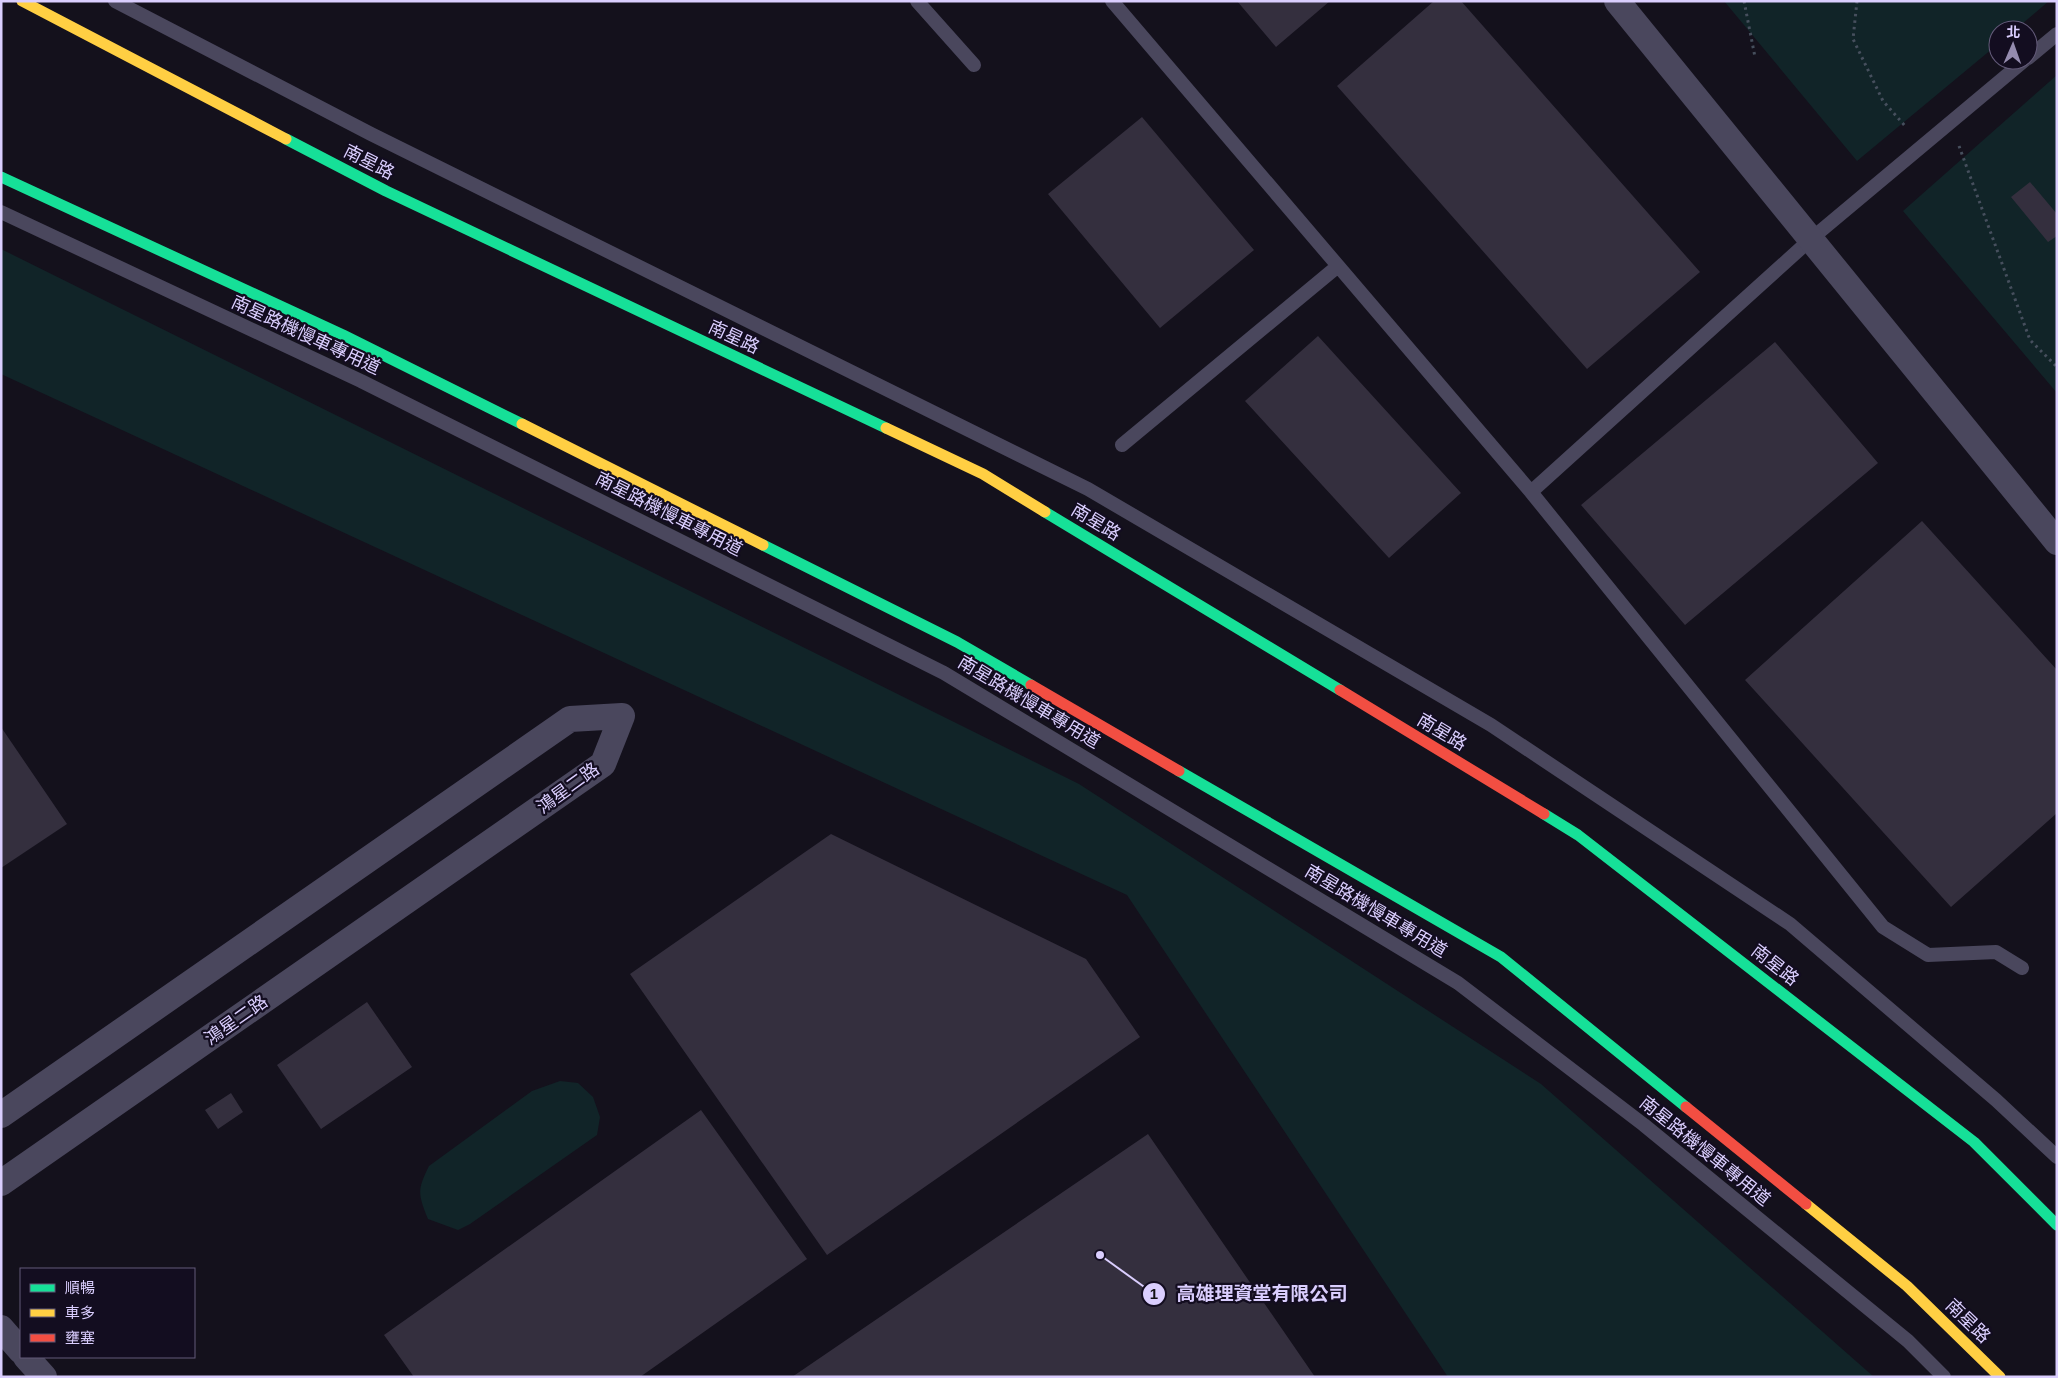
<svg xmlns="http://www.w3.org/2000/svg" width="2058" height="1378" font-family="Helvetica,'Noto Sans TC',sans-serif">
<rect width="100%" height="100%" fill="#14111c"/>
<path fill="#112428" d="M1724,1H2049L2015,30H1998V44L1857,161Z
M2057,75V393L1903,211Z
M1,249L1079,784L1541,1084L1874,1377H1448L1127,895L1,374Z
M560,1081L578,1083L593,1097L600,1117L597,1135L470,1224L458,1230L428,1219C418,1194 417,1190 429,1166L532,1091Z"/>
<path fill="#342f3e" d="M1237,1H1330L1276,47Z
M1434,1H1461L1700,272L1587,369L1337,86Z
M1142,117L1254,250L1160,328L1048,194Z
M2030,182L2057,214V236L2048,242L2011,197Z
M1318,336L1461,493L1389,558L1245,401Z
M1775,342L1878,463L1685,625L1581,505Z
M1922,521L2057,670V813L1951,907L1745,680Z
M1,727L67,824L1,868Z
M831,834L1086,959L1140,1037L827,1255L630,974Z
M367,1002L412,1067L321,1129L277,1065Z
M231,1093L243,1112L218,1129L205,1110Z
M701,1110L807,1259L640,1377H414L384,1335Z
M1148,1134L1315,1377H792Z"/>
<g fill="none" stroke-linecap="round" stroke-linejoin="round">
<path stroke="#464f5d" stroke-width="3" stroke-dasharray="2.5 4" stroke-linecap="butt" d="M1744,1L1755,57
M1857,1L1853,39L1883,101L1906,127
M1959,146L2030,340L2057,367"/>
<path stroke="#4a475d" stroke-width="14" d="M115,1L371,134L1088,489L1491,725L1790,924L1996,1100L2057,1157
M917,1L974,65
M1112,1L1531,492L1883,927L1928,955L1996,952L2022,968
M2028,58L2057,34
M1,212L361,381L944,673L1458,983L1644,1125L1908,1341L1944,1377
M1122,445L1338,266
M1531,492L1811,239L2025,60"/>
<path stroke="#4a475d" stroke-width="26" d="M1617,1L2057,542
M1,1115L570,719L622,716L603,764L1,1183
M1,1328L21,1351
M26,1357L44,1377"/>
<path stroke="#16e098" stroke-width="11" d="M286,139L386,191L886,428
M1,177L343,335L522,424
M1045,512L1340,690
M763,545L957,642L1031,685
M1179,771L1501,957L1686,1107
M1544,814L1578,835L1974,1142L2057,1225"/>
<path stroke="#ffcf43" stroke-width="11" d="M22,1L286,139
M522,424L763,545
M886,428L983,474L1045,512
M1806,1204L1907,1286L2000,1377"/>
<path stroke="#f24e42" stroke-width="11" d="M1031,685L1179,771
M1340,690L1544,814
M1686,1107L1806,1204"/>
</g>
<g text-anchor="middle" stroke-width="4.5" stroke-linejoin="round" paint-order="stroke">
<g font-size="18" fill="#dacefe" stroke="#130d20">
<text transform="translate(369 162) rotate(27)" y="6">南星路</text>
<text transform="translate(306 335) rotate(25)" y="6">南星路機慢車專用道</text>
<text transform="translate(734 337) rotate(25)" y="6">南星路</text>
<text transform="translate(669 514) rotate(27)" y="6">南星路機慢車專用道</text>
<text transform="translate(1096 522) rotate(31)" y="6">南星路</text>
<text transform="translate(1029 702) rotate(31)" y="6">南星路機慢車專用道</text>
<text transform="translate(1442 732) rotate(31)" y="6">南星路</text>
<text transform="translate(568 788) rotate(-36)" y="6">鴻星二路</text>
<text transform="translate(1376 911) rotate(31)" y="6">南星路機慢車專用道</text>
<text transform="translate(1775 965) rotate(38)" y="6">南星路</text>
<text transform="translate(236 1020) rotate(-35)" y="6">鴻星二路</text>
<text transform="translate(1705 1151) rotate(39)" y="6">南星路機慢車專用道</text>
<text transform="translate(1968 1321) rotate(44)" y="6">南星路</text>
</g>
</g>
<path fill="none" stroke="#dacefe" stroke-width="2" d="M1100 1255L1154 1294"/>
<g fill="#dacefe" stroke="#130d20" stroke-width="2">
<circle cx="1100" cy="1255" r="5"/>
<circle cx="1154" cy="1294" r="12"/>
</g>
<g font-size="15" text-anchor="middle" font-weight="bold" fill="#111">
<text x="1154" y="1299">1</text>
</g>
<g font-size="19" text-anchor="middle" font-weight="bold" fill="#dacefe" stroke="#130d20" stroke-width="4.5" stroke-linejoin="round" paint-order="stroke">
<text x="1262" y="1300">高雄理資堂有限公司</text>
</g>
<rect width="2058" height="1378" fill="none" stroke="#dacefe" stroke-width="5"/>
<rect x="20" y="1268" width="175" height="90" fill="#130d20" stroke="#635a79"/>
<rect x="30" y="1284" width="25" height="8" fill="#16e098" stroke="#635a79"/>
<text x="65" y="1293" font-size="15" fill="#dacefe">順暢</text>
<rect x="30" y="1309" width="25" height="8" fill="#ffcf43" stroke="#635a79"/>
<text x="65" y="1318" font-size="15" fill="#dacefe">車多</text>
<rect x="30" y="1334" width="25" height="8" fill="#f24e42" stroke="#635a79"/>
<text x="65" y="1343" font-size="15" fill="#dacefe">壅塞</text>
<g transform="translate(2013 45) rotate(2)"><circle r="24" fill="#130d20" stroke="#635a79"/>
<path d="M0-4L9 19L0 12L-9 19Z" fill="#958caf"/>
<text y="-8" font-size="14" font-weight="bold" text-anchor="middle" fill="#dacefe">北</text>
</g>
</svg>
